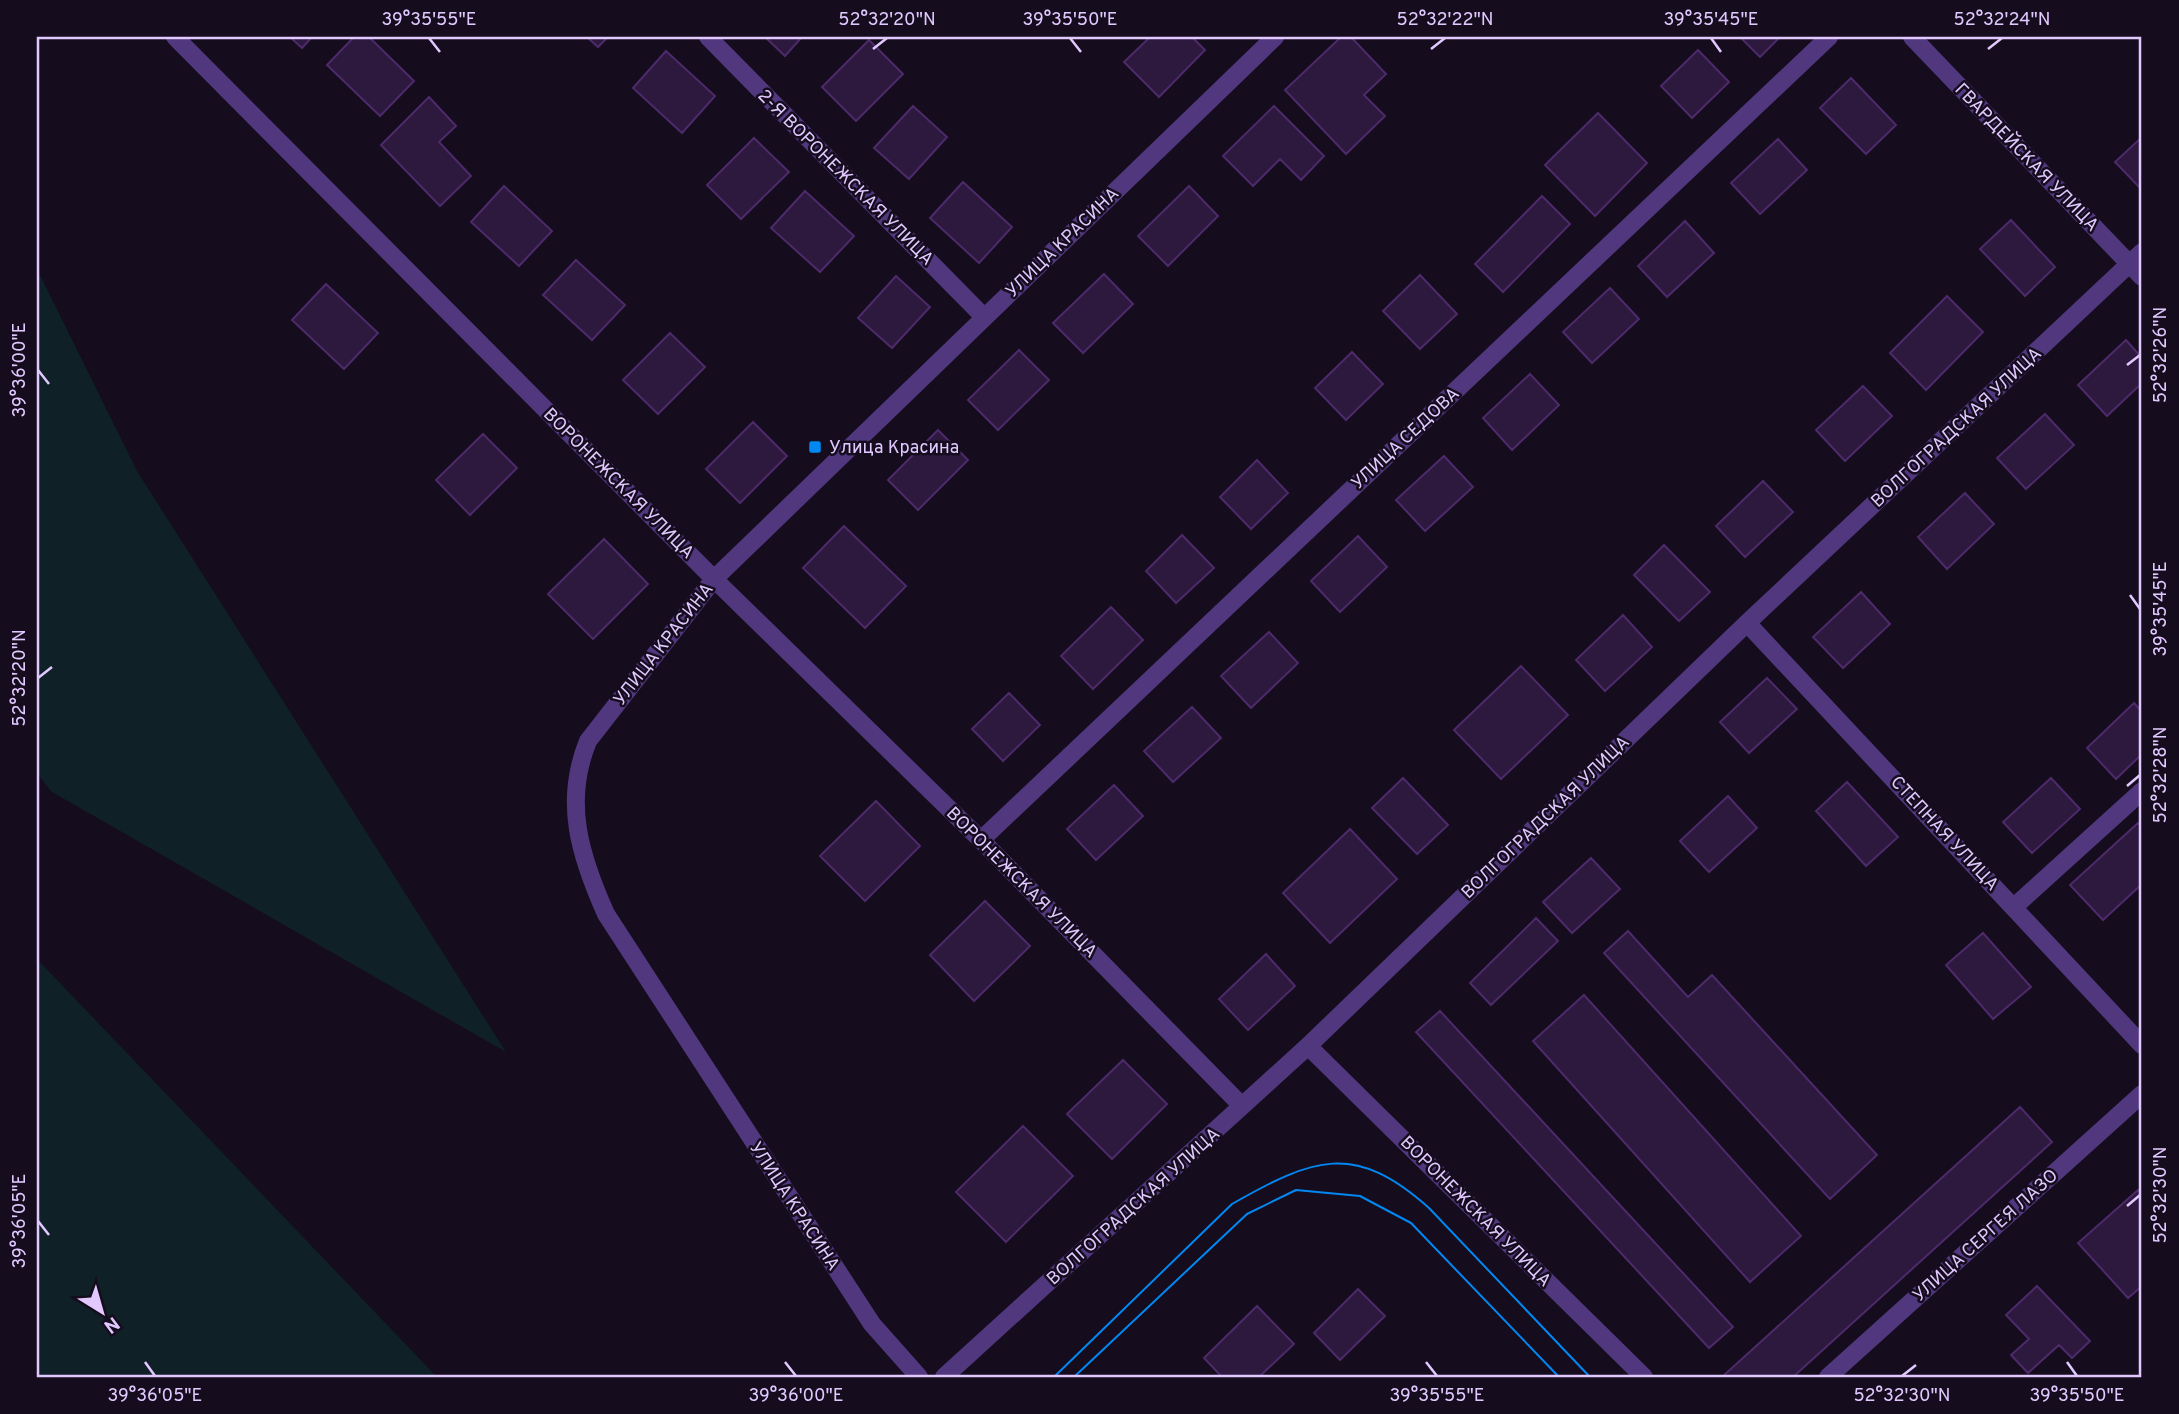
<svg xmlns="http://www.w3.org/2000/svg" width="2179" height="1414" font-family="Overpass,sans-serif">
<rect width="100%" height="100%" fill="#150c1e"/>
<path fill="#0f2027" d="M37,269L137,471L506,1052L52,792L37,774Z
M37,959L437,1377H37Z"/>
<path fill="#2d183e" stroke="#4d2a6a" stroke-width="2" d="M290,37H312L302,48Z
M354,37H369L414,81L380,116L327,65Z
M587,37H608L598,47Z
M765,37H802L785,56Z
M1150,37H1192L1205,50L1159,97L1124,62Z
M1341,37H1351L1386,74L1364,95L1385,116L1346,154L1285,90Z
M1740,37H1780L1760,57Z
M869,40L903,74L856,121L822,87Z
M1698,50L1729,82L1692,118L1661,86Z
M666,51L715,96L682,133L633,88Z
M1851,78L1896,125L1866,154L1820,108Z
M429,97L456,126L439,142L471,176L440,206L381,145Z
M913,106L947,137L909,179L874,148Z
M1274,106L1324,156L1301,180L1280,159L1253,186L1223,156Z
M1598,113L1647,163L1595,216L1545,165Z
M2142,137V190L2115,162Z
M754,138L789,172L741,219L707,185Z
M1778,139L1807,170L1760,214L1731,183Z
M963,182L1012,227L979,263L930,218Z
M504,186L552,231L519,266L471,222Z
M1189,186L1218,216L1168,266L1138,236Z
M805,191L854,236L820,272L771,228Z
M1542,196L1570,224L1503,292L1475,264Z
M2011,220L2055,267L2025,296L1980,249Z
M1685,221L1714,253L1667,297L1638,266Z
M576,260L625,305L592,340L543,295Z
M1104,274L1133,304L1083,353L1053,323Z
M1420,275L1457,314L1420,349L1383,311Z
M896,276L930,307L892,348L858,318Z
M326,284L378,333L344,369L292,320Z
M1610,288L1639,319L1592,363L1563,332Z
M1947,296L1983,332L1926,390L1890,353Z
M670,333L705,367L658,414L623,380Z
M2126,340L2142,358V383L2107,416L2078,385Z
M1019,350L1049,380L998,430L968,400Z
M1352,352L1383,384L1346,420L1315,388Z
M1530,374L1559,405L1512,450L1483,418Z
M1863,386L1892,416L1845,461L1816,430Z
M2045,414L2074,445L2026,489L1997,458Z
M753,422L787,456L740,503L706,469Z
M938,430L968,460L918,510L888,480Z
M483,434L517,468L470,515L436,480Z
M1444,456L1473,487L1425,531L1396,500Z
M1257,460L1288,493L1251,529L1220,497Z
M1763,481L1793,512L1745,557L1716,526Z
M1965,493L1994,524L1947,569L1918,537Z
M844,526L906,586L865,628L803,568Z
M1182,535L1214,568L1176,603L1146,571Z
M1358,536L1387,567L1340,612L1311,581Z
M604,539L648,584L593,639L548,594Z
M1664,545L1710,592L1679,621L1634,575Z
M1861,592L1890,624L1843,668L1813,637Z
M1111,607L1143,640L1093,689L1061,656Z
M1623,615L1652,647L1605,691L1576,660Z
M1269,632L1298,663L1251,708L1221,676Z
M1521,666L1568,715L1501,779L1454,730Z
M1767,678L1797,709L1749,753L1720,722Z
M1009,693L1040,725L1003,761L972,729Z
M2134,703L2142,712V754L2116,779L2087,748Z
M1192,707L1221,738L1173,782L1144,751Z
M1403,778L1448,825L1417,854L1372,808Z
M2051,778L2080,809L2032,853L2003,822Z
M1847,782L1898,837L1866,866L1816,811Z
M1114,785L1143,816L1096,860L1067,829Z
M1728,796L1757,828L1709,872L1680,841Z
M876,801L920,846L865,901L820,856Z
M2138,823L2142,827V884L2103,920L2070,885Z
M1350,829L1397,879L1330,943L1283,893Z
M1591,858L1620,889L1572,933L1543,902Z
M985,901L1030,946L974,1001L930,955Z
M1536,918L1558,941L1491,1005L1470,983Z
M1628,931L1688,997L1712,975L1877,1155L1830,1199L1604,953Z
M1983,933L2031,987L1993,1019L1946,965Z
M1266,954L1295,986L1248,1030L1219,999Z
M1584,995L1801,1236L1750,1282L1533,1041Z
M1440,1011L1733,1327L1709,1348L1416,1032Z
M1123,1060L1167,1104L1112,1159L1067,1114Z
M2020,1107L2052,1142L1793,1377H1722Z
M1023,1126L1073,1176L1006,1242L956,1192Z
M2138,1190L2142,1195V1286L2128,1298L2078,1243Z
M2037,1286L2090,1341L2072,1358L2059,1345L2028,1373L2011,1355L2029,1339L2006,1315Z
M1358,1289L1385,1316L1340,1360L1314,1333Z
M1257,1306L1294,1344L1259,1377H1222L1204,1358Z"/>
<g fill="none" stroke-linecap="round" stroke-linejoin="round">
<path stroke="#51377d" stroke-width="18" d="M175,37L714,579L981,840L1242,1106
M708,37L984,317
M1912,37L2142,277
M1747,623L2142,1045
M981,840L1829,37
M2014,907L2142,791
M1308,1046L1644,1377
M919,1377L872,1324L606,914C580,856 563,802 588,741L714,579L1275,37
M944,1377L1308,1046L1747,623L2142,252
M1828,1377L2142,1094"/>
<path stroke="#0188f2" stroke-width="2" d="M1054,1377L1232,1204C1313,1158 1354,1141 1429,1208L1590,1377
M1074,1377L1247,1214L1296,1190L1360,1196L1411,1223L1559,1377"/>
</g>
<path fill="none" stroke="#e1c9ff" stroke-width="2.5" d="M429,38L440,52M1070,38L1081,52M1711,38L1721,52M873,49L887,38M1431,49L1445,38M1988,49L2002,38M2127,365L2140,355M38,370L49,384M2130,595L2140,609M38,678L52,667M2127,786L2140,775M2127,1206L2140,1195M38,1221L49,1235M145,1362L155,1376M785,1362L796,1376M1426,1362L1437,1376M2067,1362L2077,1376M1902,1376L1916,1365"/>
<rect fill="#0188f2" stroke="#150c1e" stroke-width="2.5" x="808" y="440" width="14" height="14" rx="3.5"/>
<g text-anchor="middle" stroke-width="5" stroke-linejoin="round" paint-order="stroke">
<g font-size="18" fill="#e1c9ff" stroke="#150c1e">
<text transform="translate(2027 157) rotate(46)" y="6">ГВАРДЕЙСКАЯ УЛИЦА</text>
<text transform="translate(846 177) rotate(45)" y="6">2-Я ВОРОНЕЖСКАЯ УЛИЦА</text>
<text transform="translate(1062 242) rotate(-44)" y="6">УЛИЦА КРАСИНА</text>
<text transform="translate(1956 427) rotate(-43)" y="6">ВОЛГОГРАДСКАЯ УЛИЦА</text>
<text transform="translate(1405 438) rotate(-43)" y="6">УЛИЦА СЕДОВА</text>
<text transform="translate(619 483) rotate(45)" y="6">ВОРОНЕЖСКАЯ УЛИЦА</text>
<text transform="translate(663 644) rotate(-52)" y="6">УЛИЦА КРАСИНА</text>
<text transform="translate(1545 817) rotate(-44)" y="6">ВОЛГОГРАДСКАЯ УЛИЦА</text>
<text transform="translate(1945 833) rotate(47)" y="6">СТЕПНАЯ УЛИЦА</text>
<text transform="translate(1022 882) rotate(45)" y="6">ВОРОНЕЖСКАЯ УЛИЦА</text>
<text transform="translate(795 1206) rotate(57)" y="6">УЛИЦА КРАСИНА</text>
<text transform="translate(1133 1206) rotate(-42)" y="6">ВОЛГОГРАДСКАЯ УЛИЦА</text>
<text transform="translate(1476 1211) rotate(45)" y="6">ВОРОНЕЖСКАЯ УЛИЦА</text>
<text transform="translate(1985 1235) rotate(-42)" y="6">УЛИЦА СЕРГЕЯ ЛАЗО</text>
</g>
<g font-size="18" fill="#e1c9ff" stroke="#150c1e" text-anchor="start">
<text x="829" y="453">Улица Красина</text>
</g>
</g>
<rect width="2179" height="1414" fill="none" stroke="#150c1e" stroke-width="77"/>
<g transform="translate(102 1312) rotate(143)" stroke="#150c1e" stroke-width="5" paint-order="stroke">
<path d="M0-5L12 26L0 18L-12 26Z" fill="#e1c9ff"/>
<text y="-10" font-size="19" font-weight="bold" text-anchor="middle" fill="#e1c9ff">N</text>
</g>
<rect x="38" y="38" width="2102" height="1338" fill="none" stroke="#e1c9ff" stroke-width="2.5"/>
<g font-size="18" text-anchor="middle" fill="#e1c9ff">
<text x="429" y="25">39°35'55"E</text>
<text x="887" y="25">52°32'20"N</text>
<text x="1070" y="25">39°35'50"E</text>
<text x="1445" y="25">52°32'22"N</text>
<text x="1711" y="25">39°35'45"E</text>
<text x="2002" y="25">52°32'24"N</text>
<text transform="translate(2160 355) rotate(-90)" y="6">52°32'26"N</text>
<text transform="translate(19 370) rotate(-90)" y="6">39°36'00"E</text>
<text transform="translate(2160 609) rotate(-90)" y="6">39°35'45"E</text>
<text transform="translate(19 678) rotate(-90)" y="6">52°32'20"N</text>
<text transform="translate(2160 775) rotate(-90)" y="6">52°32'28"N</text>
<text transform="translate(2160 1195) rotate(-90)" y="6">52°32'30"N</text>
<text transform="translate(19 1221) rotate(-90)" y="6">39°36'05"E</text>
<text x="155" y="1401">39°36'05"E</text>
<text x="796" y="1401">39°36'00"E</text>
<text x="1437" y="1401">39°35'55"E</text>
<text x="1902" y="1401">52°32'30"N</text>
<text x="2077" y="1401">39°35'50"E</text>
</g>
</svg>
